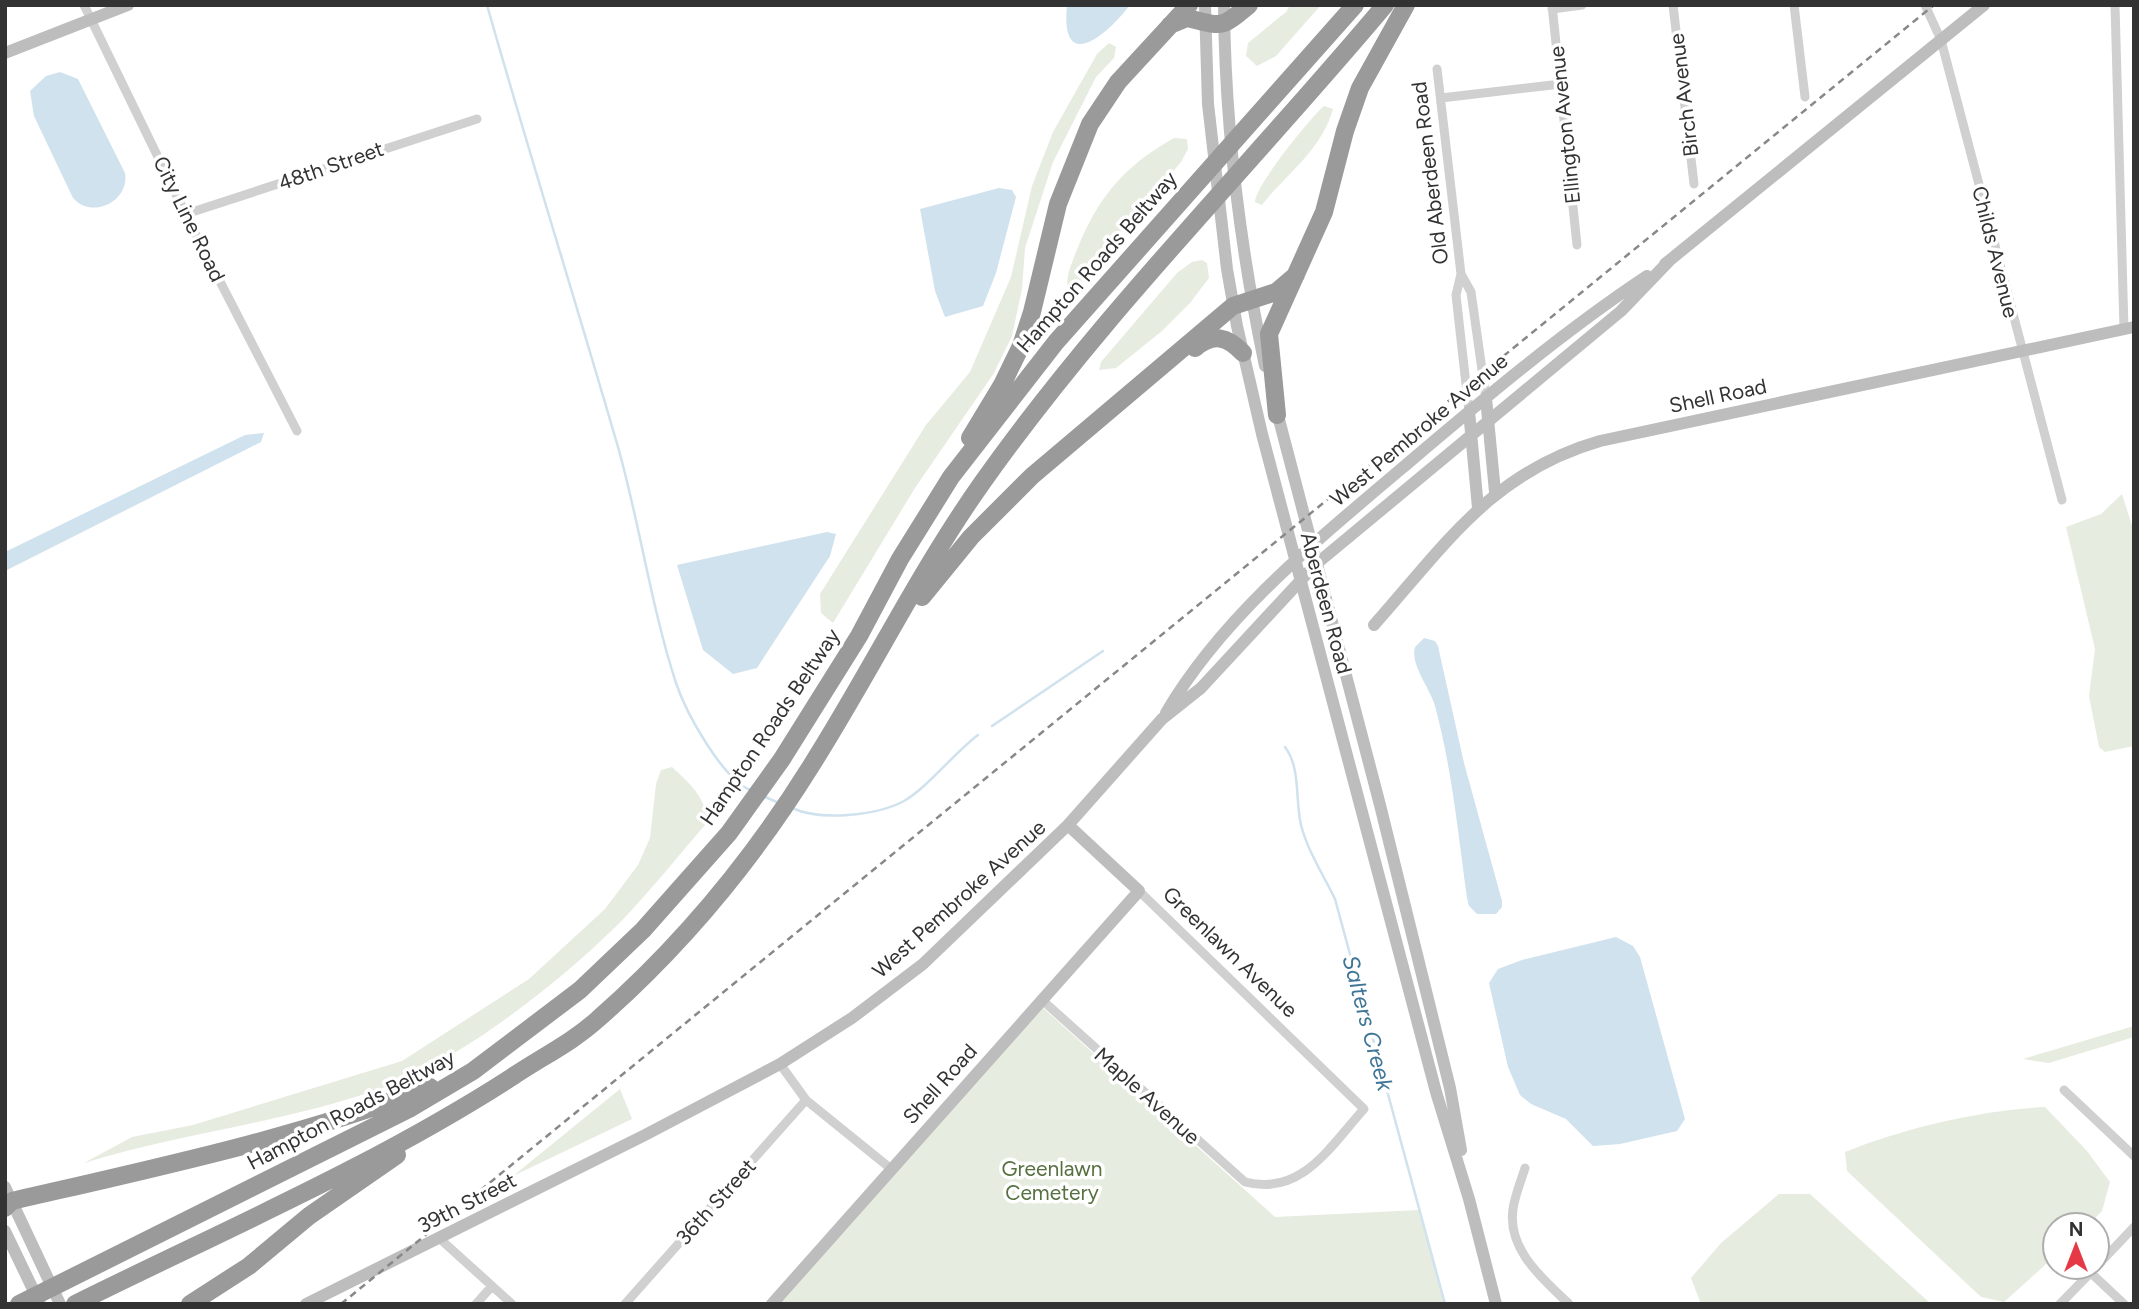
<svg xmlns="http://www.w3.org/2000/svg" width="2139" height="1309" font-family="Figtree,sans-serif">
<rect width="100%" height="100%" fill="#fff"/>
<path fill="#e6ecdf" d="M1290,5H1321L1276,56L1257,66L1246,56L1248,43L1286,12Z
M1109,43L1116,47L1114,58L1096,77L1053,162L1025,248L1022,289L1012,336L994,373L915,488L833,623L821,613L820,594L926,425L970,372L1011,277L1032,186L1053,132L1097,54Z
M1324,106L1333,109C1321,151 1287,173 1262,205L1255,202C1255,186 1310,118 1324,106Z
M1174,138L1187,139L1188,149L1181,162L1080,283L1068,289C1065,277 1072,263 1076,252C1098,197 1123,167 1174,138Z
M1202,260L1207,263L1209,278L1190,303L1162,331L1116,368L1099,370L1101,362L1177,273L1192,262Z
M2122,494L2134,532V746L2105,752L2099,747L2089,696L2095,649L2066,527L2101,514Z
M672,767C689,783 710,800 705,825C680,854 655,885 629,913C571,974 466,1057 388,1086C290,1122 184,1132 84,1163L132,1137L193,1125L402,1061L529,979L605,909L638,865L650,838L656,784L661,770Z
M1042,1007L1275,1217L1419,1210L1445,1304H780Z
M2134,1026V1037L2049,1063L2023,1059Z
M620,1089L632,1119L513,1176Z
M2045,1107L2087,1151L2110,1182L2102,1211L2088,1225H2055V1256L2004,1302L1981,1297L1847,1171L1845,1152C1904,1128 1981,1110 2045,1107Z
M1779,1194H1810L1931,1304H1701L1691,1278L1721,1243Z"/>
<path fill="#cfe2ee" d="M1067,5H1130C1108,34 1060,76 1067,5Z
M60,72L78,79L125,173C130,201 92,220 73,198L34,116L30,91L46,76Z
M999,188L1012,190L1016,197L996,273L983,306L945,317L935,291L920,209Z
M264,433L261,442L5,571V552L245,435Z
M827,532L836,534L830,556L757,668L733,674L703,650L677,565Z
M1424,638L1435,641L1438,646L1464,763L1502,901V907L1496,914H1477L1469,906L1467,898C1458,833 1452,769 1435,706C1430,688 1410,665 1415,647Z
M1616,937L1633,946L1640,957L1685,1119L1677,1131L1620,1144L1593,1146L1566,1119L1531,1104L1520,1095L1508,1067L1489,983L1498,969L1522,960Z"/>
<g fill="none" stroke-linecap="round" stroke-linejoin="round">
<path stroke="#cfe2ee" stroke-width="2.5" d="M487,5C529,153 575,299 618,447C640,525 651,606 676,683C686,713 722,778 750,790
M992,726L1103,651
M1285,747C1301,768 1295,800 1301,825C1308,852 1323,874 1335,899L1445,1304
M763,796L779,803
M792,808C820,821 876,816 904,801C927,788 955,752 978,735"/>
<path stroke="#d0d0d0" stroke-width="9" d="M84,5L194,231L297,431
M1552,5L1577,245
M1673,5L1694,184
M1794,5L1805,97
M1925,5L1941,40L2062,500
M2115,5L2124,329
M1552,9L1582,5
M1437,69L1461,274L1456,295L1469,411
M1441,98L1561,84
M186,214L477,119
M1461,274L1471,292L1486,398
M1041,999L1245,1182C1302,1197 1331,1145 1364,1109L1139,891
M780,1064L806,1100L890,1168
M2064,1090L2134,1156
M1525,1168C1521,1181 1515,1195 1513,1209C1507,1250 1544,1280 1569,1304
M439,1238L512,1304
M2097,1266L2134,1227
M2091,1273L2124,1304
M476,1304L492,1286
M625,1304L806,1100
M2060,1304L2096,1267"/>
<path stroke="#bdbdbd" stroke-width="12" d="M1205,5L1208,104L1227,269L1237,326L1262,434L1436,1092L1469,1199L1496,1304
M1224,5C1225,127 1240,247 1265,366
M5,53L128,5
M1665,264L1984,5
M1486,398L1495,492
M1276,408L1380,805L1450,1088L1461,1150
M1469,411L1478,508
M1374,625C1445,545 1492,472 1600,441L2134,327
M1166,713C1222,617 1316,541 1401,469C1480,402 1561,333 1647,276
M5,1187L60,1304
M5,1231L40,1304
M306,1304L645,1135L780,1064L852,1018L923,964L1068,825L1162,719L1201,688L1315,565L1621,311L1670,260
M772,1304L1139,891L1068,825"/>
<path stroke="#9a9a9a" stroke-width="18" d="M1170,25L1187,18C1223,26 1219,30 1249,5
M1195,348C1213,333 1227,336 1243,353
M1277,415L1269,334L1324,212L1345,131L1360,88L1406,5
M970,438L1002,385L1021,346L1032,312L1058,204L1090,124L1118,82L1189,5
M922,597L971,537L1032,476L1233,306L1276,292L1296,275
M5,1208L12,1201C150,1169 297,1138 430,1087
M19,1304L409,1109L473,1071L580,990L643,930L729,833L782,759L859,636L900,559L951,477L1056,342L1355,5
M75,1304C222,1231 374,1166 512,1077C540,1058 573,1042 598,1019C680,947 753,859 811,766C870,673 919,572 982,483C1103,312 1251,165 1385,5
M190,1304L249,1266L309,1216L397,1155"/>
<path stroke="#888" stroke-width="2.5" stroke-dasharray="7 5" stroke-linecap="butt" d="M341,1304L1934,5"/>
</g>
<g text-anchor="middle" stroke-width="7" stroke-linejoin="round" paint-order="stroke">
<g font-size="21" fill="#333" stroke="#fff">
<text transform="translate(1684 95) rotate(-97)" y="7">Birch Avenue</text>
<text transform="translate(1565 125) rotate(-96)" y="7">Ellington Avenue</text>
<text transform="translate(331 166) rotate(-19)" y="7">48th Street</text>
<text transform="translate(1430 173) rotate(-97)" y="7">Old Aberdeen Road</text>
<text transform="translate(189 219) rotate(64)" y="7">City Line Road</text>
<text transform="translate(1995 252) rotate(76)" y="7">Childs Avenue</text>
<text transform="translate(1097 262) rotate(-49)" y="7">Hampton Roads Beltway</text>
<text transform="translate(1718 396) rotate(-12)" y="7">Shell Road</text>
<text transform="translate(1419 430) rotate(-40)" y="7">West Pembroke Avenue</text>
<text transform="translate(1326 603) rotate(75)" y="7">Aberdeen Road</text>
<text transform="translate(770 727) rotate(-56)" y="7">Hampton Roads Beltway</text>
<text transform="translate(959 899) rotate(-42)" y="7">West Pembroke Avenue</text>
<text transform="translate(1230 952) rotate(44)" y="7">Greenlawn Avenue</text>
<text transform="translate(940 1084) rotate(-48)" y="7">Shell Road</text>
<text transform="translate(1147 1096) rotate(42)" y="7">Maple Avenue</text>
<text transform="translate(351 1110) rotate(-28)" y="7">Hampton Roads Beltway</text>
<text transform="translate(716 1202) rotate(-48)" y="7">36th Street</text>
<text transform="translate(467 1203) rotate(-27)" y="7">39th Street</text>
</g>
<g font-size="21" fill="#56703f" stroke="#fff">
<text x="1052" y="1176">Greenlawn<tspan x="1052" dy="24">Cemetery</tspan></text>
</g>
<g font-size="23" font-style="italic" fill="#3f7597" stroke="#fff">
<text transform="translate(1368 1023) rotate(75)" y="8">Salters Creek</text>
</g>
</g>
<rect width="2139" height="1309" fill="none" stroke="#333333" stroke-width="14"/>
<g transform="translate(2076 1246)"><circle r="33" fill="#ffffff" stroke="#adadad" stroke-width="2"/>
<path d="M0-5L12 26L0 18L-12 26Z" fill="#e63946"/>
<text y="-10" font-size="19" font-weight="bold" text-anchor="middle" fill="#333333">N</text>
</g>
</svg>
